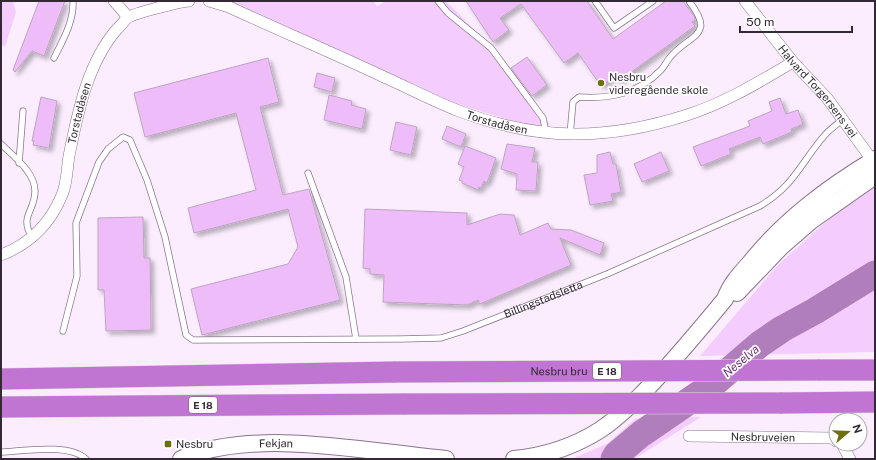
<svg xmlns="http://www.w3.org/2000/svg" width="876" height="460" font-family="'Public Sans',sans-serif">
<defs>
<filter id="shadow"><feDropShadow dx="3.5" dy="3.5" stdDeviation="2" flood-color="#0004"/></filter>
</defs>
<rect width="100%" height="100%" fill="#fbedfe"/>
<path fill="#f4ccfd" d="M1,1H13L16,12L5,47L1,44Z
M221,1H373L377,6L386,1H446L492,48L548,122L551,133L451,102Z
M875,187V352L700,356L777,266L841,208Z
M701,417L634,459H571L607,444L635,419Z"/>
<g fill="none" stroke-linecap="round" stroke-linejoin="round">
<path stroke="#b07fbb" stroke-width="27" d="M614,459L617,454L641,434L711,386L760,344L782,329L815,311L875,274"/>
</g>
<path fill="#efbcfa" stroke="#bca5c1" filter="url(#shadow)" d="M39,1H65L44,56L32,51L15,72L13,70Z
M466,1H587L613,39L666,1H683L694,16L695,20L692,22L695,26L619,81L615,76L601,86L578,53L564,63L521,4L500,18L509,30L493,42Z
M527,57L547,85L532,96L511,68Z
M268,58L279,102L260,107L283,195L309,189L340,300L202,335L191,289L288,264L298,247L288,209L194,233L188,208L256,190L236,113L145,137L134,93Z
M317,73L335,78L332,92L314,87Z
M329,95L352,101L351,105L366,109L362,129L324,120Z
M41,97L57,101L49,148L33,145L34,141H32Z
M780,98L786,114L798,110L803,124L791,129L792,132L763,144L760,137L729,149L731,154L701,166L693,147L750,126L748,121L772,111L769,102Z
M396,122L417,127L411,155L390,150Z
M447,126L466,134L461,147L442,139Z
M507,144L535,148L532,162H538L536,191L516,190L517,174L501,169Z
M465,146L496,158L487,183L484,181L481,188L479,187L478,190L462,183V181L459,180L464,167L458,164Z
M610,152L613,164H616L621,192L611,194L613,201L590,205L584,175L597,173V155Z
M661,152L669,171L642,182L634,164Z
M365,209L467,213V225L500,214L514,215L520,235L548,223L551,229L571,230L604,243L600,255L560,238L571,265L480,304L478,300L467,305L383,302L384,275L370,274V269L363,268Z
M143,217L144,258H150L151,330L106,331L104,290H98V218Z"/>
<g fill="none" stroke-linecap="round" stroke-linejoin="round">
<g stroke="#89748e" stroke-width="7">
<g id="service">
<path d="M438,1L448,13L491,48L543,118L546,133"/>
<path d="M595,1L614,28L653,1"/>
<path d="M54,58C63,40 74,21 73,1"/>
<path d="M570,135L573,102L579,97C610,99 638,94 661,70C665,66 667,60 672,55C693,33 715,35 689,1"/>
<path d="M1,144C13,156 35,172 35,191C35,212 19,215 32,238"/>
<path d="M19,163L23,111"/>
<path d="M308,173L346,277L356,339"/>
<path id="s1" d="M63,331L77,276L76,223L99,162L108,149L123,137L130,140L147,180L165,237L186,335L193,340L401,339L441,338L463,331L607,274L760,206C794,186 800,164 824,136C829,130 836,125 842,120"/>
<path d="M1,452C23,451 69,443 86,459"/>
</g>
</g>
<g stroke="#89748e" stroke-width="12">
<g id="minor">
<path d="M114,1L128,17"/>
<path id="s2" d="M209,1L229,7C281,31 333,53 384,77C409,88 433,101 459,111C538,141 606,141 687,115C725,103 759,82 793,62"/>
<path id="s3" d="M745,1L793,62L827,98L875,164"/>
<path id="s4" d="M1,255C30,244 50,224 62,195C67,184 67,168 69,156C78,112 87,64 117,29C121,26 124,21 127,18C134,13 179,2 189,1"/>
<path id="s5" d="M689,436L832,438L836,441"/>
<path d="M842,444L850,459"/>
</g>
</g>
<g stroke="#89748e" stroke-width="18">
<g id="secondary">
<path d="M737,293L781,247L811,221L875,176"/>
<path id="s6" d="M181,459C255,427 368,452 446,459"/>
<path d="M514,459C544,456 575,446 600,430C614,421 625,410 637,399C668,368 697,333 725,299C730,285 739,275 749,264C784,220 827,188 875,159"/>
</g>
</g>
<g stroke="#dad8da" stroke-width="22">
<path id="motorway" d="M818,370H875
M1,379L395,372
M780,403L875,402
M1,407L405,404"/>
</g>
<use href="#service" stroke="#fff" stroke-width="5.5"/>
<use href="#minor" stroke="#fff" stroke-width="11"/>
<use href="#secondary" stroke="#fff" stroke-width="16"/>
<use href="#motorway" stroke="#c175d2" stroke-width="21"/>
<g stroke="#dad8da" stroke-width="22" stroke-linecap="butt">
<g id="motorway-bridge">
<path id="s7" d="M395,372L818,370"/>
<path d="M405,404L780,403"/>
</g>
</g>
<use href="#motorway-bridge" stroke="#c175d2" stroke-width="21"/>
</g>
<g fill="#6d6e10" stroke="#fff" stroke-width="1.5">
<circle cx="601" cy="83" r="4"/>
<rect x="164" y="440" width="8" height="8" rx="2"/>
</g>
<g text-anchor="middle" stroke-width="3.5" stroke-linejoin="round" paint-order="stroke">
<g fill="#fff" stroke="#706971" stroke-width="1">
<rect x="593" y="363" width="28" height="16" rx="3"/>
<rect x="189" y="397" width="28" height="16" rx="3"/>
</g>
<g font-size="10" font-weight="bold" fill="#322934">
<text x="607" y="375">E 18</text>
<text x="203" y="409">E 18</text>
</g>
<g font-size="11" fill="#322934" stroke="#fff" text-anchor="start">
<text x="609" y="81">Nesbru<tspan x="609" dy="13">videregående skole</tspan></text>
<text x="176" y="448">Nesbru</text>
</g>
<g font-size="11" fill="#322934" stroke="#fff">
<text dy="4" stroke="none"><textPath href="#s3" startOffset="116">Halvard Torgersens vei</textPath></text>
<text dy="4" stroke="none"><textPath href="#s4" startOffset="172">Torstadåsen</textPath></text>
<text dy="4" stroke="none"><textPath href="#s2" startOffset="313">Torstadåsen</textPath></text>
<text dy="4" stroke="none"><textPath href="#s1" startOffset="787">Billingstadsletta</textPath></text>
<text dy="4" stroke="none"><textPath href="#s7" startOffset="164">Nesbru bru</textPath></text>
<text dy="4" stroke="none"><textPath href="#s5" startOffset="74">Nesbruveien</textPath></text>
<text dy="4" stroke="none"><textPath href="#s6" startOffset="97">Fekjan</textPath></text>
</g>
<g font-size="12" font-style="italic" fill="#692d76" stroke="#fff">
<text transform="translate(741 361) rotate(-40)" y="4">Neselva</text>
</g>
</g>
<rect width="876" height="460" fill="none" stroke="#322934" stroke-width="4"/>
<g transform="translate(848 432) rotate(71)"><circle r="19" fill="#ffffff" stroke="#ada9ae"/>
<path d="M0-3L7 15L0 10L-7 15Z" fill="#6d6e10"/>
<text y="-6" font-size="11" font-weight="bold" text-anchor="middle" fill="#322934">N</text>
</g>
<path d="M740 26v6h112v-6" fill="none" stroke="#322934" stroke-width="2"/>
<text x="746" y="26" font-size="12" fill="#322934" stroke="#ffffff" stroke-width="3" paint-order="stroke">50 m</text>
</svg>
